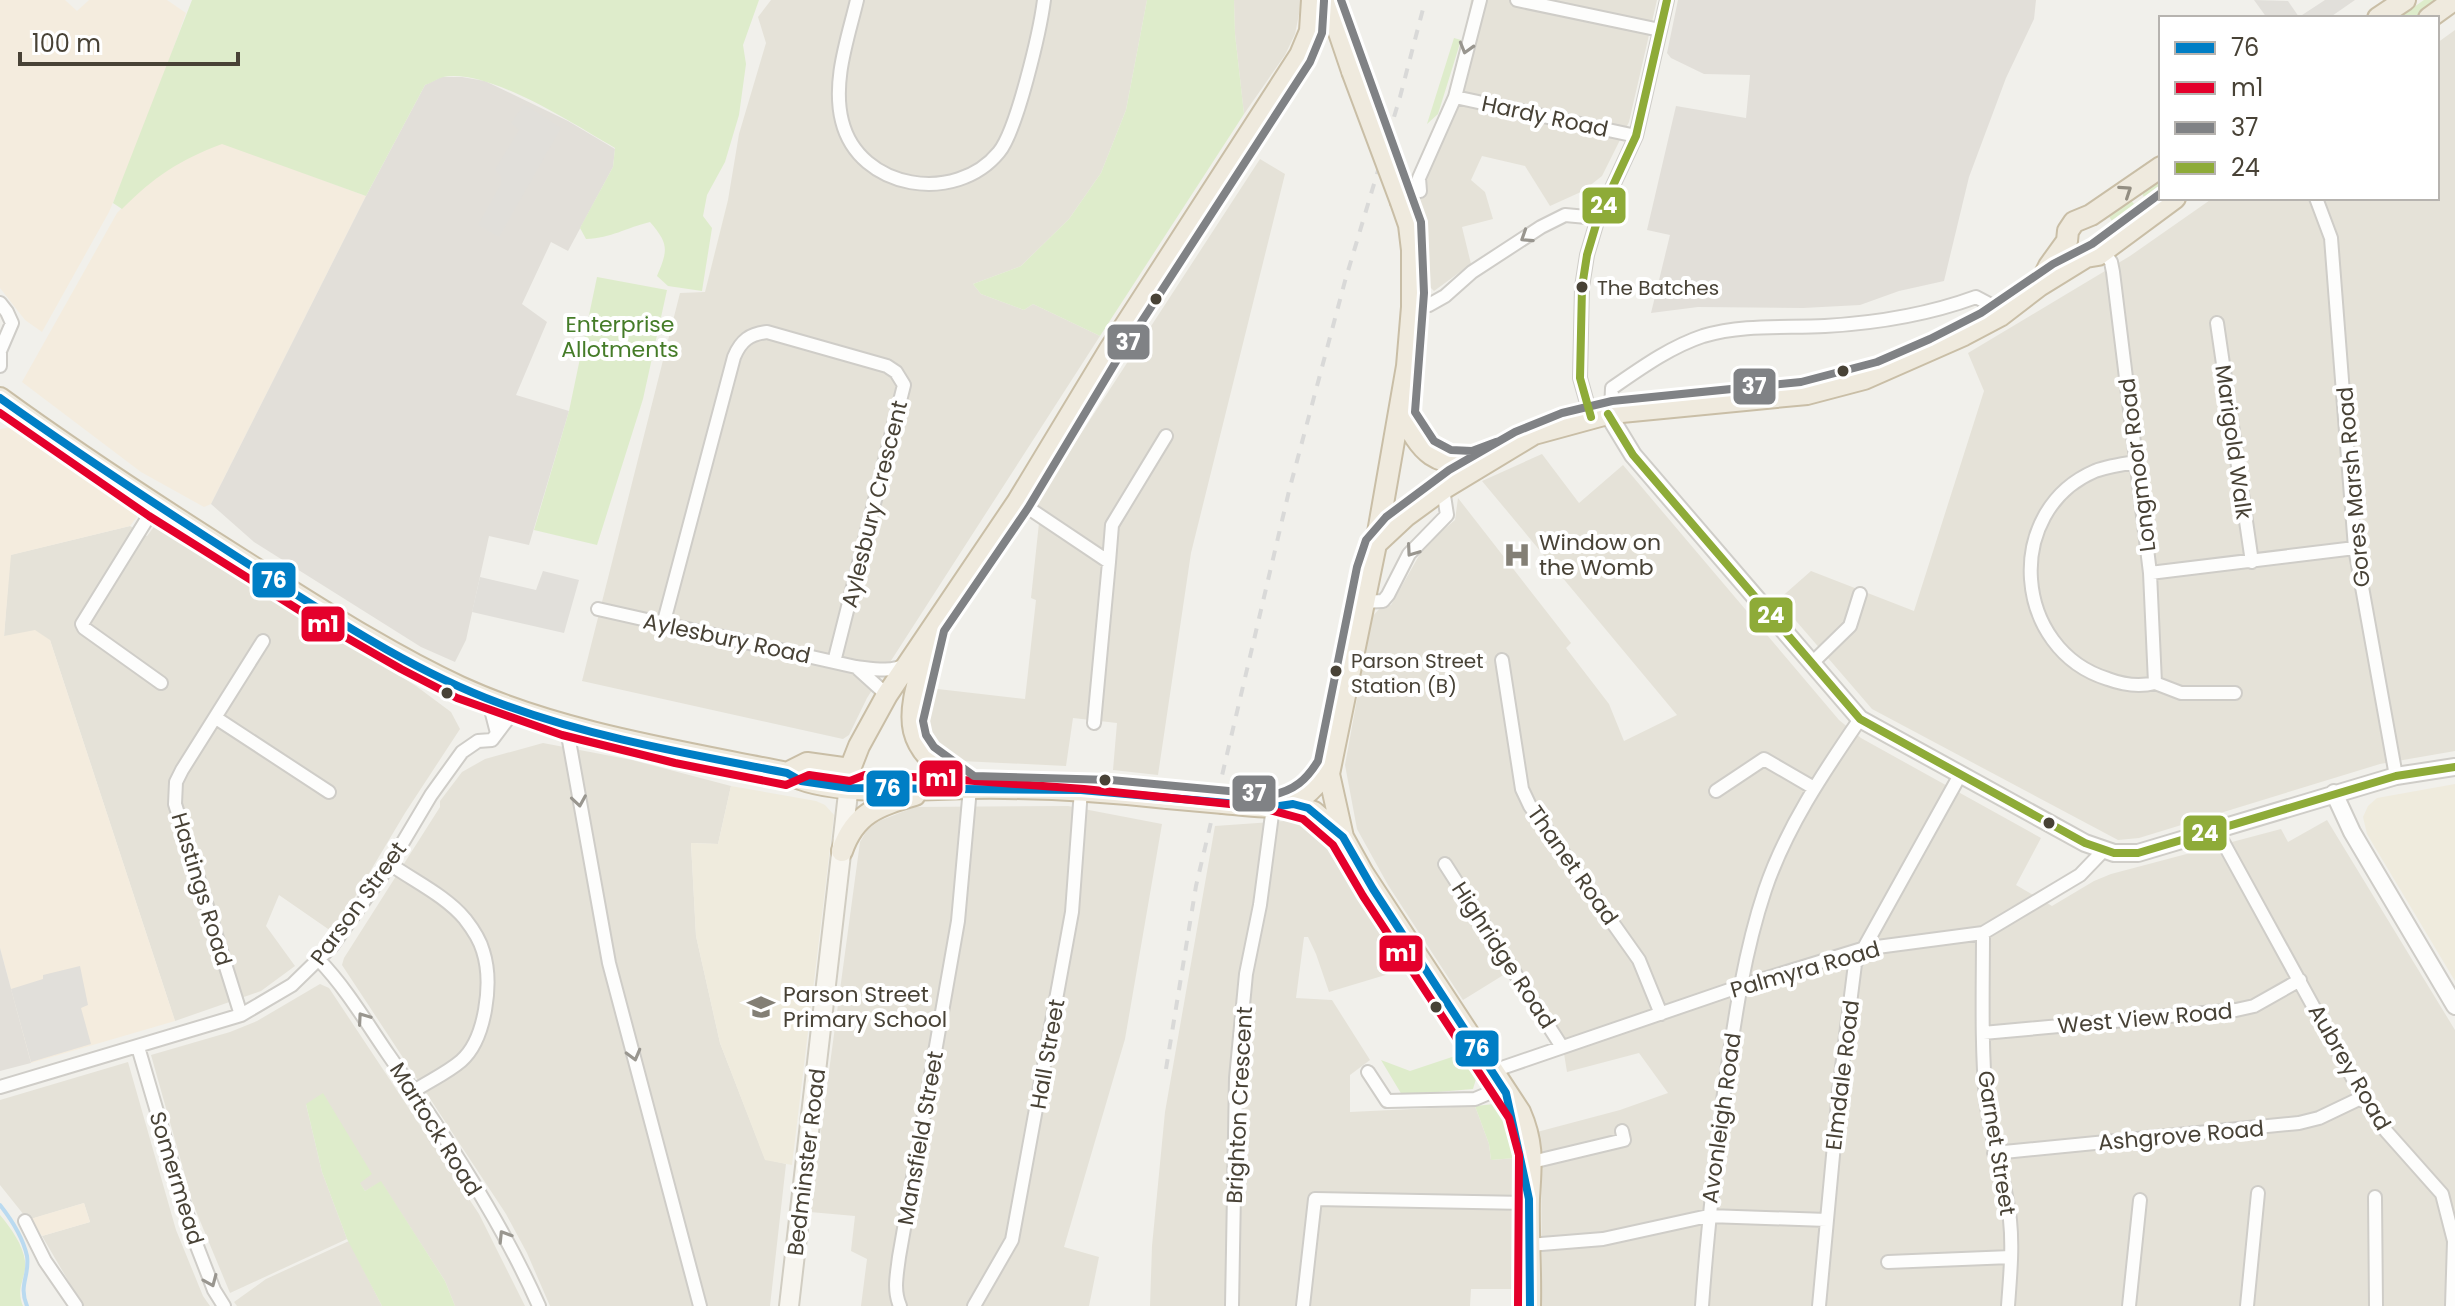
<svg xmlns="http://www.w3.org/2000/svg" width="2455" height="1306" font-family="Poppins,sans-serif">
<rect width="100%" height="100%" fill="#f1f0eb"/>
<path fill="#e5e2d8" d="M771,0H1147L1126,110L1101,173L1069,219L1021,266L973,284L981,294L1024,310L1033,304L1100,336L867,698L849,735L843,739L582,681L680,293L705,292L728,200L739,134L766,43L758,17Z
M1234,0H1300L1301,4L1295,34L1285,55L1244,114L1235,34Z
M1471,0H1657L1629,122L1602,176L1583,191L1550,206L1525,166L1482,156L1471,180L1485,192L1493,219L1462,227L1471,264L1434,291L1427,284L1412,181L1443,112L1466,27Z
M2455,30V751L2380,764L2139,838L2118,840L1872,709L1778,600L1811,571L1914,611L1984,391L1968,353L2130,256L2213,198H2437V43Z
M1260,159L1285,174L1191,553L1158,775L1113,770L1117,723L1073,718L1066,766L961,761L942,749L925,723L929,688L1025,699L1036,600L1031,598L1039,523L1046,513L1038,507L1037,501Z
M1542,454L1579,503L1623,465L1839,720L1861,738L2041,838L2016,885L2052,906L2094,881L2111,874L2281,829L2288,842L2327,820L2455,1030V1306H1542L1541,1152L1537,1132L1620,1110L1668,1093L1639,1053L1567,1072L1561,1035L1518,966L1463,1000L1388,885L1357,829L1345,765L1372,617L1379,609L1391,605L1425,545L1455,520L1458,498L1571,643L1566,648L1609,704L1624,741L1677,715L1482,481Z
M156,524L416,686L451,712L460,729L405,813L340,922L331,931L279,895L266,926L295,966L261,991L175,1021L50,640L4,637L10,555L130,526L147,536Z
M543,743L632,760L731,786L718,844L691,843L696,936L720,1043L765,1159L786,1164L770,1306H550L527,1253L506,1214L342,965L344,958L440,807V801L462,772L485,759Z
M1068,806L1162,824L1125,1039L1064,1247L1099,1257L1089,1306H861L867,1259L851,1251L855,1216L810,1212L860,842L867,830L879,821L915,807Z
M1299,820L1312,825L1402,970L1329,992L1316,954L1308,937H1304L1296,998L1332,1000L1370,1060L1350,1075V1112L1475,1106L1489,1144L1491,1160L1515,1158L1514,1289H1471L1470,1306H1150L1152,1246L1165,1112L1215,826Z
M320,984L329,988L479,1214L525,1306H455L445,1281L381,1182L365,1191L359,1182L371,1174L306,1104L322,1172L347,1239L230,1293L193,1204L151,1055L230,1032L257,1021Z
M128,1062L176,1230L203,1296L210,1306H83L42,1236L90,1222L84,1203L28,1220L0,1185V1100Z
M349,1241L382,1306H237L234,1302L266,1279Z"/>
<path fill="#f4ecde" d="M0,0H65L77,11L89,0H167L186,13L148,119L109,212L42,332L25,320L0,288Z
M222,143L366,196L211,504L204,507L141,472L22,382L117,213L144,186L186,157Z
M11,427L139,514L130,526L11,555L4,636L35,630L50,640L175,1021L31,1063L0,948V429Z
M84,1203L90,1222L42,1236L30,1219Z"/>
<path fill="#e2dfd9" d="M1678,0H2036L2034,19L2006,78L1969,177L1944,281L1899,291L1860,305L1803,308L1698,307L1651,313L1670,235L1647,230L1676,106L1746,118L1750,75L1704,74L1671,58L1667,53Z
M441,77H462L485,81L568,121L615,149L613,167L568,251L551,242L522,304L547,322L516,395L569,411L529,545L489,536L466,640L455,662L421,647L254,542L211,504L366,196L425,85Z
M0,948L31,1063L0,1071Z"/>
<path fill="#efebdd" d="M2455,784V981L2367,834L2363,817L2368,806L2377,798Z
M731,786L816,801L825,805L834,815L792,1165L765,1160L720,1043L696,936L691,843L718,844Z"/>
<path fill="#deeccb" d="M192,0H759L743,45L746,64L739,115L725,162L707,195L703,216L712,228L702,291L668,286L657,276C668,250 669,244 650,222C625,228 612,238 586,239L580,228L613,167L615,148C575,125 489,68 443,77C437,79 431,83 425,85L366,196L222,144C179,160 154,177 122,209L113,203Z
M1147,0H1234L1235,34L1244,114L1100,336L1033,304L1024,310L981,294L973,284L1021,266L1069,219L1101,173L1126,110Z
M2424,0H2444L2419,18H2398Z
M1454,38L1461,40L1438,114L1427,124Z
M2161,178V196L2116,227L2108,215L2131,200L2134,204L2144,197L2141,192Z
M597,277L667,290L643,399L597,545L534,530L569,411Z
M1458,1055L1476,1079L1473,1089L1402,1095L1381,1060L1410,1071Z
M323,1093L372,1174L360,1183L365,1191L381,1181L445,1281L455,1306H382L347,1239L322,1172L306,1104Z
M1495,1104L1512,1135L1515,1158L1491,1160L1489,1144L1475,1106Z
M0,1215C11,1228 23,1245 25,1261C27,1278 15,1287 23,1306H0Z"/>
<path fill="#e1dfda" d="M2254,0L2288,1L2299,17L2325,0H2355L2329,18H2267Z
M524,104L561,128L499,237L478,225L501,184V176L495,170L519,130L511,123Z
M543,571L579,580L564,633L472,612L480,577L536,590Z
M80,966L88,1005L81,1008L91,1044L31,1062L11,989L43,979V975Z"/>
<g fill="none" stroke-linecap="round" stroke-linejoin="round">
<path stroke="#badaf0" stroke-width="4" d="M0,1205C11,1219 23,1238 27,1256C30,1276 18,1285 27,1306"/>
<g stroke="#cfcdc8" stroke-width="16">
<path id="minor" d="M857,0C848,38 832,81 842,121C859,190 956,205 999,152C1017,130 1040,31 1044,0
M1517,0L1660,30
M1455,97L1636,136
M1420,191L1419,178L1455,97L1480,0
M2316,198L2331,238L2355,548L2396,776
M2103,250L2111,262L2113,272L2150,573L2155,683
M0,303L7,312L12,323L0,351V366
M1412,307L1429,305L1445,296L1472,272L1541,227L1565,215L1598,218
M2217,323L2252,562
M1611,413L1612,388C1641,368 1670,347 1703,336C1743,324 1784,328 1825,326C1877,323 1927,315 1976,297L1993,306L2000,316
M1591,417L1580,378L1582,287L1587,255L1598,218L1636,136L1667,0
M2137,462C2123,464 2108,466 2095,471C2002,511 2013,650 2108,679C2124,685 2139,687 2155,683
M1018,501L1109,562L1094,723
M155,506L82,624L84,628L161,683
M1109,562L1112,525L1166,436
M2150,573L2355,548
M1363,602L1383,601L1388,595L1409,554L1447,515L1443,489
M598,609L856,667C874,669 890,673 907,664
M663,625L734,357C741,340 750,334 767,332L887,366L896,372L904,385L834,662
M1502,660L1522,789L1530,806L1639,960L1661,1014
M1812,663L1850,626L1860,594
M856,667L887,695
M2155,683L2181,693H2235
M488,698L497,733
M216,718L329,792
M566,724L609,963L700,1306
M1716,791L1764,759L1814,788
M2217,831L2363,1097L2386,1131L2442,1194L2454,1241L2452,1306
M390,864C414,881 446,896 465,919C472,928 480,940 483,951C493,982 486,1039 461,1061C447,1073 429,1081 414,1091
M1445,864L1562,1047
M1983,933C1983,988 1981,1044 1986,1099C1991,1140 2005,1179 2010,1220C2013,1248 2010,1278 2008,1306
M319,960C346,988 366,1022 388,1054C443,1133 500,1218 539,1306
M241,1015L175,804L176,782L182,770L263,641
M1983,1033L2236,1010L2254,1006L2300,980
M138,1047L195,1241L214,1290L224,1306
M1493,1071L1741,986L1862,949L1983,933L2080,875L2104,850
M1368,1072L1387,1101L1475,1099L1503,1087
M0,1087L241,1015L292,985L332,946L390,864L431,795L462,752L478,741L492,740L516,708
M1994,1153L2299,1123L2319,1118L2363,1097
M1532,1162L1624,1140L1622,1131
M2375,1197L2376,1306
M25,1221L45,1261L76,1306
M1529,1245L1603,1239L1708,1216L1827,1220
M1888,1262L2011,1257
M900,1306C893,1290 897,1274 899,1257L958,921L970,788
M974,1306L1012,1240L1072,912L1081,790
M1232,1306L1236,1078L1246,974L1260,905L1273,807
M1303,1306L1315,1199L1529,1203
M1702,1306C1707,1235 1715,1164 1724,1093C1734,1024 1743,956 1765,890C1786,828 1823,773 1860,719
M1819,1306L1839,1091L1855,964L1960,775
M2129,1306L2140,1200
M2247,1306L2258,1193"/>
</g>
<g stroke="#cfcdc8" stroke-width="20">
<path id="tertiary" d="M1608,414L1633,455L1860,719L2085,843L2114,853H2138L2396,776L2455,767
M2334,793L2352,832L2455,1006"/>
</g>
<g stroke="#d1cdc2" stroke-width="22">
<path id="secondary" d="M789,1306L850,776"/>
</g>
<g stroke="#c9bea6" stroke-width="24">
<path id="trunk" d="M1328,0L1352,71
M2378,18L2405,0
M2429,18L2454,0
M1401,202L1409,225L1412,250V307L1407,366L1376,544L1329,774L1343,837L1363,873L1520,1112C1534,1144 1531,1164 1529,1198C1528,1234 1531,1270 1530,1306
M2039,286L2049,266L2067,241L2068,231L2074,222L2091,215L2161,167
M0,398C85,460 172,516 261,572C326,613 391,655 460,687C560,733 680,751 787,773C828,797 921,789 970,788C1036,787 1102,791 1167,798
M1401,411C1421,453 1435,469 1483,462
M1376,544L1406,516L1443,489L1534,434L1611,413L1807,394L1864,379L1964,335L2000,316L2039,286L2086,257L2098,255L2175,198
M929,642C908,717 894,744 970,788
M787,773L807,763L850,769L859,746L887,695L1018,501L1110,349L1300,55L1310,31L1312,0
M1223,803C1274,808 1301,815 1329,765
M1293,804L1314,812L1342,836
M842,851C855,813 878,806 915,795"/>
</g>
<use href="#minor" stroke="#fdfdfc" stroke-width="12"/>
<use href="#tertiary" stroke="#fdfdfc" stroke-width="16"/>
<use href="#secondary" stroke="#f7f5ef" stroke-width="18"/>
<use href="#trunk" stroke="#efeade" stroke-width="20"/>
<path stroke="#d9d9d8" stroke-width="4" stroke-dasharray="10 10" stroke-linecap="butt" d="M1166,1069L1196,886L1289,491L1345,281L1400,97L1423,9"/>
<g stroke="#c9bea6" stroke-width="24" stroke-linecap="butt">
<path id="trunk-bridge" d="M1352,71L1401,202
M1167,798L1223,803"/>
</g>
<use href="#trunk-bridge" stroke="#efeade" stroke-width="20"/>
<g stroke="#fff" stroke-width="14">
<path id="bus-1" d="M0,398C87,460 176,518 267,576C341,623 416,672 499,703C592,738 690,754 787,773L801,781L849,788L1081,790L1273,807L1293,804L1308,808L1343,837L1373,889L1506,1093L1529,1199L1530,1306"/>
</g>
<g stroke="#fff" stroke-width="14">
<path id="bus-2" d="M0,413L149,516L307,615L401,669L457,698L562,735L675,763L786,785L809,775L850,781L865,775L935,778L1084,789L1259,807L1303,819L1333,845L1363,896L1509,1118L1519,1155L1518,1306"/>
</g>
<g stroke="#fff" stroke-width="14">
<path id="bus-3" d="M1341,0L1421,222L1424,293L1415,412L1434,441L1451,450L1472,451L1496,442
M1324,1L1322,33L1310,62L1120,355L1028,508L944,631L923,721L926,735L934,747L974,776L1111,780L1272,795C1295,790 1306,780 1318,761L1357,567L1366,540L1386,517L1449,470L1515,432L1562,413L1612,401L1801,382L1877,362L1930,339L1981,313L2053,264L2092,244L2161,193"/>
</g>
<g stroke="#fff" stroke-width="14">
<path id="bus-4" d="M1608,414L1633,455L1860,719L2085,843L2114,853H2138L2396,776L2455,767
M1591,417L1580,378L1582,287L1587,255L1598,218L1636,136L1667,0"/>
</g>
<use href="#bus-1" stroke="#007ec5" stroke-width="8"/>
<use href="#bus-2" stroke="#e4002b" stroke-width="8"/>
<use href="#bus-3" stroke="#808285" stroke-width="8"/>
<use href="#bus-4" stroke="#8eab38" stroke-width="8"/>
</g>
<defs><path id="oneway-chevron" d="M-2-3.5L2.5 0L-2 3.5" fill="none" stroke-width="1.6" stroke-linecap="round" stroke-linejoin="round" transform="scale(2)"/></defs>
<g stroke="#99968f">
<use href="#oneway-chevron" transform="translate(1466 48) rotate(106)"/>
<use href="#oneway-chevron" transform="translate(1526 237) rotate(147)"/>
<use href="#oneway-chevron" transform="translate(1412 551) rotate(125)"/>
<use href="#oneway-chevron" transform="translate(579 801) rotate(81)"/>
<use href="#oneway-chevron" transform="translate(363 1018) rotate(-125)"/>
<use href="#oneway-chevron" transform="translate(634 1055) rotate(75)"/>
<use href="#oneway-chevron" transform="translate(504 1236) rotate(-122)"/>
<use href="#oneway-chevron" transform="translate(211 1281) rotate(67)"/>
</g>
<use stroke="#938e82" href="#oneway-chevron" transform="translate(2126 191) rotate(-34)"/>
<defs>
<g id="hospital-bare" transform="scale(2.16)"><path d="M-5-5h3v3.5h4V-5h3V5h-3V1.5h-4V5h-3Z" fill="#837f75" stroke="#fff" stroke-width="2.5" paint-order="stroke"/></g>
<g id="school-bare" transform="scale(2.16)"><path d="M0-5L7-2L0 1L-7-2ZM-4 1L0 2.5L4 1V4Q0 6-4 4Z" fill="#837f75" stroke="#fff" stroke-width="2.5" paint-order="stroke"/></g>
</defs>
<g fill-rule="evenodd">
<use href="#hospital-bare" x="1517" y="555"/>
<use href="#school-bare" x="761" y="1007"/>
</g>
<g fill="#484236" stroke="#fff" stroke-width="3">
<circle cx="1582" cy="287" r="7"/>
<circle cx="1156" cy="299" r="7"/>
<circle cx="1843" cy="371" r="7"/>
<circle cx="1336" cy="671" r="7"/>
<circle cx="447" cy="693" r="7"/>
<circle cx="1105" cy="780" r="7"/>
<circle cx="2049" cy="823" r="7"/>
<circle cx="1436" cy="1007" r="7"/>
</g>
<g text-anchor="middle" stroke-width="8" stroke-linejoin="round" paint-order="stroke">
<g font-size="20" fill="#484236" stroke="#fff" text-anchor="start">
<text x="1597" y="295">The Batches</text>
<text x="1351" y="668">Parson Street<tspan x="1351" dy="25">Station (B)</tspan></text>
</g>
<g font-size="22" fill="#484236" stroke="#fff">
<text transform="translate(1545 116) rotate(12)" y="8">Hardy Road</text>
<text transform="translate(2234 442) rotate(82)" y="8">Marigold Walk</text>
<text transform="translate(2137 465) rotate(-97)" y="8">Longmoor Road</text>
<text transform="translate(2353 487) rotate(-95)" y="8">Gores Marsh Road</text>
<text transform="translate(874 504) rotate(-76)" y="8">Aylesbury Crescent</text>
<text transform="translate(727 638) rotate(12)" y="8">Aylesbury Road</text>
<text transform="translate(1573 865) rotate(55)" y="8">Thanet Road</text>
<text transform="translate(202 889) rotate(73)" y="8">Hastings Road</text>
<text transform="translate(358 903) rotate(-54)" y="8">Parson Street</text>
<text transform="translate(1504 955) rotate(57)" y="8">Highridge Road</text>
<text transform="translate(1805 969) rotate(-16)" y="8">Palmyra Road</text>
<text transform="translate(2145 1018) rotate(-5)" y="8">West View Road</text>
<text transform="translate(1047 1054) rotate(-80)" y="8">Hall Street</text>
<text transform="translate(2350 1067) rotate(60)" y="8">Aubrey Road</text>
<text transform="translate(1842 1075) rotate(-83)" y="8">Elmdale Road</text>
<text transform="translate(1239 1105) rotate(-87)" y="8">Brighton Crescent</text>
<text transform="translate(1721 1118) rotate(-82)" y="8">Avonleigh Road</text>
<text transform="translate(436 1129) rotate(58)" y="8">Martock Road</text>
<text transform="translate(2181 1135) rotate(-5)" y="8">Ashgrove Road</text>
<text transform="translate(920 1138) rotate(-80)" y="8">Mansfield Street</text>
<text transform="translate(1997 1143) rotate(81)" y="8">Garnet Street</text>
<text transform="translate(806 1162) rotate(-83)" y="8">Bedminster Road</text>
<text transform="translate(177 1178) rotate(73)" y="8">Somermead</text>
</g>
<g font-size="22" fill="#457c28" stroke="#fff">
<text x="620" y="332">Enterprise<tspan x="620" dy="25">Allotments</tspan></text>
</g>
<g font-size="22" fill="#484236" stroke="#fff" text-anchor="start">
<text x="1539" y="550">Window on<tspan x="1539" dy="25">the Womb</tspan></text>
<text x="783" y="1002">Parson Street<tspan x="783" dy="25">Primary School</tspan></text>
</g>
</g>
<g stroke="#fff" stroke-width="3">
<rect x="1581" y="186" width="46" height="39" rx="8" fill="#8eab38"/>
<rect x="1106" y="323" width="45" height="38" rx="8" fill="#808285"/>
<rect x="1732" y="367" width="45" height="39" rx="8" fill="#808285"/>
<rect x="251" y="561" width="46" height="38" rx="8" fill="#007ec5"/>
<rect x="1748" y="596" width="46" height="38" rx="8" fill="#8eab38"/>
<rect x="300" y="605" width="46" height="38" rx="8" fill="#e4002b"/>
<rect x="918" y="759" width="46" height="39" rx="8" fill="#e4002b"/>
<rect x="865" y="769" width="46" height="39" rx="8" fill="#007ec5"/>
<rect x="1231" y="774" width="46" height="39" rx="8" fill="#808285"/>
<rect x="2182" y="814" width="46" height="38" rx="8" fill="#8eab38"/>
<rect x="1378" y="934" width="46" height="39" rx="8" fill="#e4002b"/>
<rect x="1454" y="1029" width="46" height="39" rx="8" fill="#007ec5"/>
</g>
<g font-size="22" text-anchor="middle" font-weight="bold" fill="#fff">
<text x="1604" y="213">24</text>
<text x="1128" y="350">37</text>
<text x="1754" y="394">37</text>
<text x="274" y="588">76</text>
<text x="1771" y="623">24</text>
<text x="323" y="632">m1</text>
<text x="941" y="786">m1</text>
<text x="888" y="796">76</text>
<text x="1254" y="801">37</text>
<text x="2205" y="841">24</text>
<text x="1401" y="961">m1</text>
<text x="1477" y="1056">76</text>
</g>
<rect x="2159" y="16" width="280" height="184" fill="#ffffff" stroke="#b6b3af" stroke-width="2"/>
<rect x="2175" y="42" width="40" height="12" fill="#007ec5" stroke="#b6b3af" stroke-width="2"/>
<text x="2231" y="56" font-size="24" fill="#484236">76</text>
<rect x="2175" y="82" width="40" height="12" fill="#e4002b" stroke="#b6b3af" stroke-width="2"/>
<text x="2231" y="96" font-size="24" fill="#484236">m1</text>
<rect x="2175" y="122" width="40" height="12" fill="#808285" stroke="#b6b3af" stroke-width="2"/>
<text x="2231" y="136" font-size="24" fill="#484236">37</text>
<rect x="2175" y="162" width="40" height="12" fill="#8eab38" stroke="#b6b3af" stroke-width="2"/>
<text x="2231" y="176" font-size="24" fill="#484236">24</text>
<path d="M20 52v12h218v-12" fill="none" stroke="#484236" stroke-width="4"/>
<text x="32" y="52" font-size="24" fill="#484236" stroke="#ffffff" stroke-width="6" paint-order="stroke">100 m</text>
</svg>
